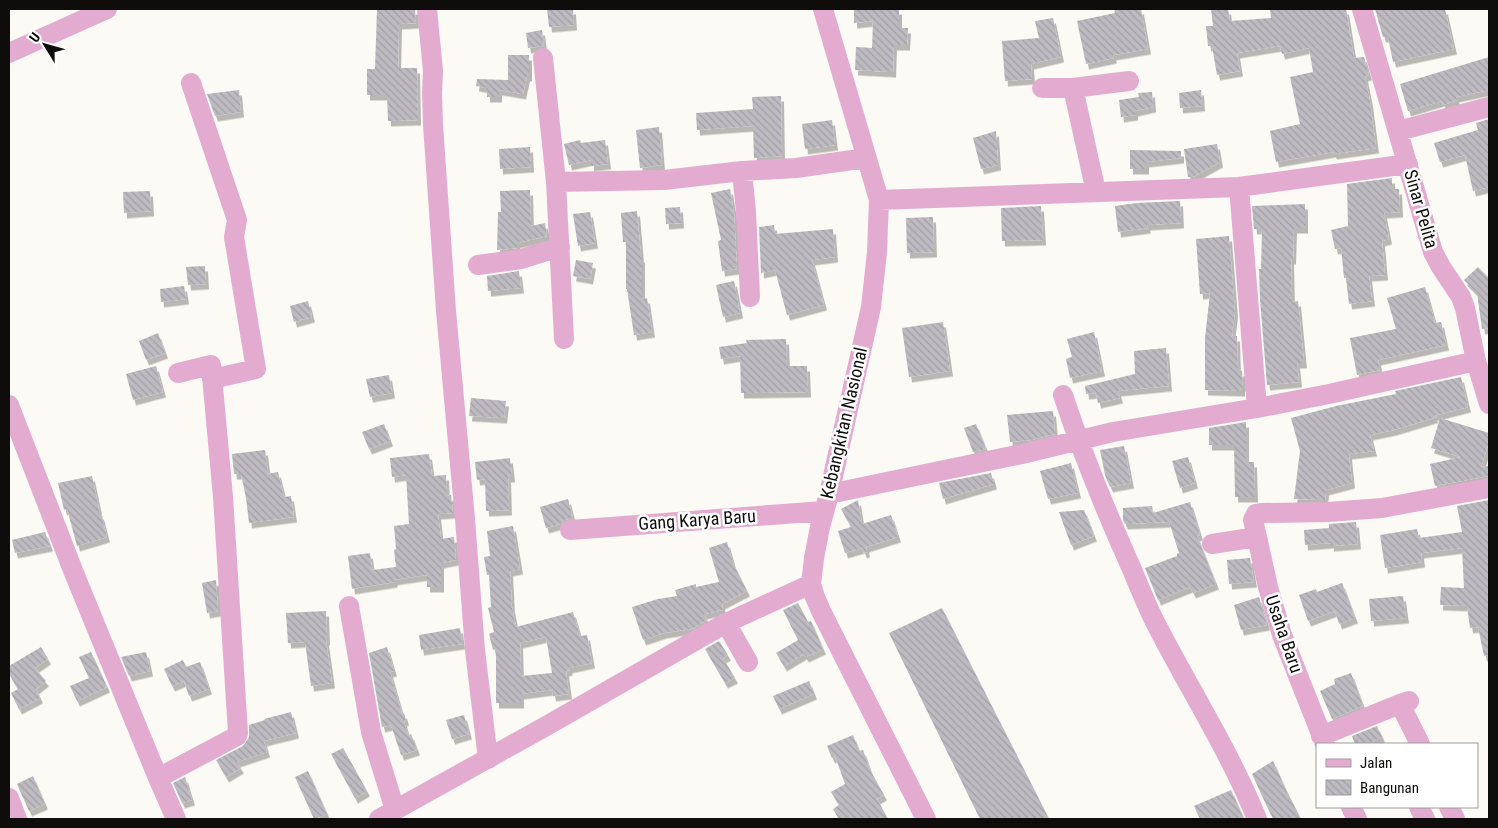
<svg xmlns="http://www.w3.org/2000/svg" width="1498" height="828" font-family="'Roboto Condensed',sans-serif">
<defs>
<pattern id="building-back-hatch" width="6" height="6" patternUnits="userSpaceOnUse" patternTransform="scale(1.25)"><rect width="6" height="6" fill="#bdbbc1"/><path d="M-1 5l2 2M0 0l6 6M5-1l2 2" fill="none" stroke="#a1a0a4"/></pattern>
<filter id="shadow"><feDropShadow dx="3" dy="5.5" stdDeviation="0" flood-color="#0004"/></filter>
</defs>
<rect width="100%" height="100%" fill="#fcfaf4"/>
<path fill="url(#building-back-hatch)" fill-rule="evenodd" filter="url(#shadow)" d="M377,9H415L416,23L399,24L398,68H417L418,120L388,121L387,95H367V69H375Z
M547,9H573L574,25L549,27Z
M854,9H899V28H908L907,45H894L893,72L855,70L856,47L872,48L873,21L854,23Z
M1114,9H1141L1148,49L1113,55L1114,58L1086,64L1077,21L1115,13Z
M1211,9H1228L1230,21L1271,18L1270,9H1346L1354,58L1364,57L1369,75L1365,76L1370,101L1376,148L1334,154L1333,152L1276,162L1270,131L1300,124L1290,77L1313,72L1309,48L1282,54L1280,46L1237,53L1240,71L1217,75L1212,46H1208L1206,26H1213Z
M1375,9H1445L1454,49L1393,62L1388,37H1383Z
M1053,18L1061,57L1031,64L1032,79L1005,81L1002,41L1039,38L1035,21Z
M542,30L544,46L528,48L526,33Z
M508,55H529V76H527L523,94L499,90V97H487V88L476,86L477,79L508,80Z
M1489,57V90L1456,97L1457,100L1443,105L1442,101L1408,111L1400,84Z
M239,90L241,112L215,116L207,94Z
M1201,90L1202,106L1180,108L1179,93Z
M1152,92L1153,107L1135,111V115L1121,117L1119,100L1139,97L1138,93Z
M781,96L782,156L754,158L753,126L697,130L696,113L753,109L752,97Z
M1489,119V187L1473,191L1465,155L1440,162L1434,143L1478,130L1476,123Z
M832,120L835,145L805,149L802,124Z
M659,127L662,165L640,168L636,130Z
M996,131L998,165L981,169L973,138Z
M580,140L581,143L605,140L608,164L591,166V160L569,165L564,144Z
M1217,144L1220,162L1193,177H1188L1184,149Z
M530,147L531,167L500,169L499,149Z
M1130,150L1181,151V158L1146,162V169H1130Z
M1392,178V189H1399L1400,212L1384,213L1389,239L1382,241L1385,275L1369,276L1372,301L1349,304L1346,278H1344L1341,248L1335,249L1331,230L1348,226L1347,184Z
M730,189L734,213L737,269L722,271L718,241L721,240L711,193Z
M530,190L531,226L545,223L547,236L517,243V248L497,250L498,212H501L500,191Z
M150,191L151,211L124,213L123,192Z
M1180,201L1181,223L1147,225L1148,228L1118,232L1115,206L1137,203Z
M1305,204V228H1294L1293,259H1291L1292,302L1298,301L1304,363H1297L1299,382L1267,385L1260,299L1259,269H1261L1262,229H1254L1252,206Z
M1041,206L1043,240L1002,241L1001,208Z
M680,207L681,223L666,224L665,208Z
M637,211L641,257H642V299L647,298L652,332L634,335L627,289H626V242H623L621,213Z
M590,212L595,243L578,246L573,214Z
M933,217L934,252L907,253L906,218Z
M774,225L775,234L833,229L835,257L812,260L824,305L787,315L775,270L761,273L759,227Z
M1229,236L1235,312L1232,336H1237L1238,371H1242L1243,386H1242V391L1205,390V338L1210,293L1200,294L1196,239Z
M576,260L593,263L590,279L573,276Z
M205,266L206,284L188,285L186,267Z
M1478,267L1489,278V328L1482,329L1477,293L1464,280Z
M519,271L521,288L488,291L487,276Z
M734,281L740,313L723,317L716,285Z
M184,286L186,299L161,302L160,289Z
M1425,287L1435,323L1441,322L1446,345L1378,360L1380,370L1357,375L1350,338L1396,329L1387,298Z
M308,301L312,317L294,322L290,306Z
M943,322L950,371L909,377L902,328Z
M1094,332L1102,371L1070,378L1066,359L1072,357L1067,339Z
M158,333L165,353L146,360L139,341Z
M786,339L787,366H807L808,392L741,393L740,356L721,359L719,347L747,343L746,340Z
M1166,348L1169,386L1118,391L1120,398L1098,403L1096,393L1086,394L1085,386L1135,374L1134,351Z
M156,366L163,392L133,400L126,374Z
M389,375L392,393L370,397L366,379Z
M1461,377L1468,407L1433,416L1437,417L1394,430L1370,435L1374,451L1349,454L1352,483L1326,490L1325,500L1294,499L1300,451L1291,418L1336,406L1396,394L1395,391Z
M471,398L506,401L504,418L469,416Z
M1053,411L1055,434L1031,440L1010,442L1007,415Z
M1440,418L1489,433V442L1481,467L1489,466V476L1435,486L1430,464L1461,457L1431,448Z
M1246,422V462H1254L1255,497H1235L1234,445H1209V428Z
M384,424L390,441L369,449L362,432Z
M976,424L986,449L973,452L964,428Z
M1124,446L1131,483L1110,487L1105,475L1100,450Z
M265,450L268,474L278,472L284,497L291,496L294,517L249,523L246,498L241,474H234L232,454Z
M429,454L432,476L446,475L447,496L451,495L453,513L438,514L441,539L454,537L456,560L441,563V587H427V575L394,580L395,582L352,589L348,556L370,553L372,570L396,567L394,550L396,549L394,526L409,524L406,475L392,477L390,458Z
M1188,457L1195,483L1180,488L1172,461Z
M510,458L512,477H508L509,510L486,511L485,479L477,480L475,462Z
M1071,463L1078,493L1048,499L1040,471Z
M991,473L994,484L943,499L939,483Z
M92,476L100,514H101L107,537L77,546L67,509L64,510L58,483Z
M568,499L573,518L564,520L560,524L546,528L540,507Z
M858,500L862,524L891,515L898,537L866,547L867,552L864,553L862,548L845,553L838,531L851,527L841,509Z
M1489,500V655L1484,656L1478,627L1470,628L1467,606L1440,605L1441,587L1464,588L1462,548L1421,553L1422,562L1385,568L1380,535L1417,529L1419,538L1462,532L1457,506Z
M1190,502L1200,535L1197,536L1216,584L1193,593L1190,587L1158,600L1145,568L1177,556V554L1179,553L1169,522L1125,524L1123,520V508L1152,506L1153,513Z
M1084,510L1094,536L1071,545L1059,512Z
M1356,522L1358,544L1331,546V543L1305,545L1304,530L1329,528V524Z
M513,526L520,569L510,571L512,607L516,627L573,612L580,636L587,635L592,663L569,668L570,670L566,671L569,694L553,696L552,690L521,694V703H496V649L493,650L489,634L494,632L488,608L491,607L489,575H487L484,557L490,556L487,531ZM546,637L552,673L521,676L520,643Z
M45,532L50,546L15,553L12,540Z
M727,542L733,563L747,591L722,604L723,610L704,614L707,620L692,629L664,633L643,640L632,607L658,599L677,596L675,590L696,584V587L719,582L709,548Z
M1250,558L1254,582L1229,584L1227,560Z
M216,580L218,611L207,613L202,583Z
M1342,583L1355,618L1339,624L1335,611L1308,621L1299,595L1316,589L1317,592Z
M1403,596L1406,618L1371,621L1369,599Z
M1259,597L1267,625L1241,630L1234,605Z
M798,603L808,622L811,621L823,649L806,657L804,654L784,666L776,653L798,640L783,610Z
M942,608L1049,819H980L889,633Z
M326,611L327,640H326L332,683L311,686L305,642L288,643L286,613Z
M460,628L462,644L421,650L419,635Z
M719,641L728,655L723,658L735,678L725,683L705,649Z
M41,647L48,659L35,668L46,681L36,689L40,698L19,709L11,693L18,689L9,674V666Z
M387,647L394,671L390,672L402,714L404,713L406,720L404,721L408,735L411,734L417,750L401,755L391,725L382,727L369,653Z
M91,652L107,687L77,701L70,686L89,678L79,657Z
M146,652L150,671L129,676L121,657Z
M183,660L186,667L200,662L209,689L189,696L184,681L172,686L164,669Z
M1351,673L1363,706L1332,719L1320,691L1335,684L1334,679Z
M809,681L814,694L779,709L773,696Z
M291,712L296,733L264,741L267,752L237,762L241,768L226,777L216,760L243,746L249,737V725L265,720L264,719Z
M464,715L469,734L452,739L446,720Z
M1377,726L1382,737L1368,744H1355L1352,736Z
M853,735L859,751L863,750L870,770L884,795L877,799L888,819H839L833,809L839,805L831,792L845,784L835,756L832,758L827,746Z
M343,748L367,791L355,798L331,754Z
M1273,761L1285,788L1301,819H1273L1263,798L1252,774Z
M308,771L327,814L315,819H314L295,777Z
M33,776L45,804L29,811L17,784Z
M185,777L192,800L182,803L173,783Z
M1231,790L1244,819H1200L1194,806Z"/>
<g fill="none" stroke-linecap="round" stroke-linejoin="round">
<path stroke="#e4abd0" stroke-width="20" d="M427,9L433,71L432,93L433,125L446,311L465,519L475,650L488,759
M823,9L879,200L877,252L871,307L829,494L820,527L814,558L811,584L815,597L821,611L926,819
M1362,9L1433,252L1441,267L1461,297L1465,308L1476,361L1489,404
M9,53L107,9
M543,58L556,182L564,339
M191,83L237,220L234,237L256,369L212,379
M1042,88H1073L1129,81
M1073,88L1096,192
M1398,131L1489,107
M742,171L746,212L750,297
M556,182L664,180L742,171L796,168L866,158
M1239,187L1257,408
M879,200L1239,187L1408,164
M478,265L521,259L560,247
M1063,395C1082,453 1105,509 1130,565C1138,583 1145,602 1154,620C1188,687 1229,750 1257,819
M9,405L74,573L158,778
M829,494L1022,454L1113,432L1257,408L1329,394L1476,361
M570,530L824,511
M1212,544L1257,537
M349,606L371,732L395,810
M726,623L748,662
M1409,701L1400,704L1420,744
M1321,736L1400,704
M1325,744L1282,635L1268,587L1257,537L1253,520L1256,514L1263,513L1328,512L1382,508L1489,488
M9,798L17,819
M1351,807L1357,819
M1419,807L1425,819
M1449,807L1455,819
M176,819L158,778L237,736L238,733L223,497L211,365L178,373
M379,819L548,725L726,623L811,584"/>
</g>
<g text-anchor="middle" stroke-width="5" stroke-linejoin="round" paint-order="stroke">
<g font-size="18" fill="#0e0d0b" stroke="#fff">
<text transform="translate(1421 209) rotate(74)" y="6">Sinar Pelita</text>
<text transform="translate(844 423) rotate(-77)" y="6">Kebangkitan Nasional</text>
<text transform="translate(697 520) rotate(-4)" y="6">Gang Karya Baru</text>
<text transform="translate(1284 634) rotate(71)" y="6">Usaha Baru</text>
</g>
</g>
<rect width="1498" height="828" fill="none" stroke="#0e0d0b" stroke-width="20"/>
<rect x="1316" y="743" width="162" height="65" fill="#ffffff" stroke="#9f9e9d"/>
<rect x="1326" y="759" width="25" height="8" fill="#e4abd0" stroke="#9f9e9d"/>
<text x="1360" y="768" font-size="15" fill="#0e0d0b">Jalan</text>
<rect x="1326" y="780" width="25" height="15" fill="url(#building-back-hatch)" stroke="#9f9e9d"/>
<text x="1360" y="793" font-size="15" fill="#0e0d0b">Bangunan</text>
<g transform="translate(45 45) rotate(307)" stroke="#ffffff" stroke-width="4" paint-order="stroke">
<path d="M0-4L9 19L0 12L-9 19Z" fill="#0e0d0b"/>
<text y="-8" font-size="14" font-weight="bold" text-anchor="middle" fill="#0e0d0b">U</text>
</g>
</svg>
